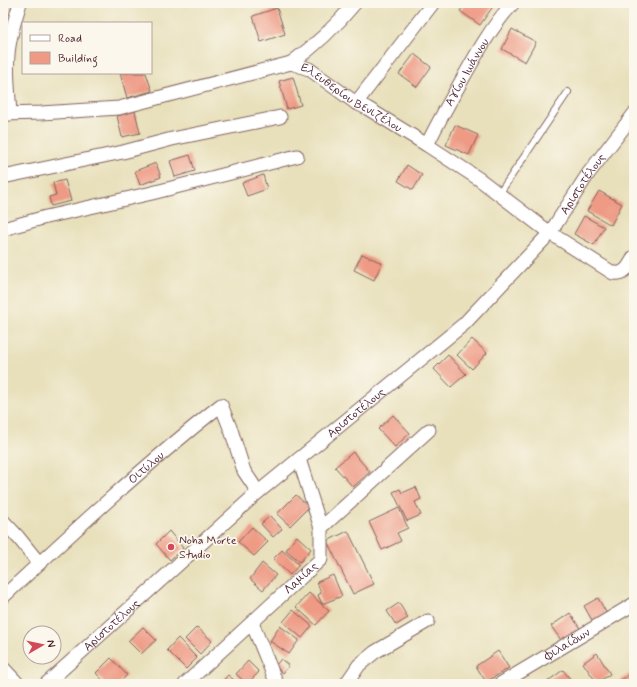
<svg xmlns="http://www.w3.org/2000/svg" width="637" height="687" font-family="Mynerve,sans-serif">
<rect width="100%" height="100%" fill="#fbf7ec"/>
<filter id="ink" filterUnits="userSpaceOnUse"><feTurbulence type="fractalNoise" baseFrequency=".025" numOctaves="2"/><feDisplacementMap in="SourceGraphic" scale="8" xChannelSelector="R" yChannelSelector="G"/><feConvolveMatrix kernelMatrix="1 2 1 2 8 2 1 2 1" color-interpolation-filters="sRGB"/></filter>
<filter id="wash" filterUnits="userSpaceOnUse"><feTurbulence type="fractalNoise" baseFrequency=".012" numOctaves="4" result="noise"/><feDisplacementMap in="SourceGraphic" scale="16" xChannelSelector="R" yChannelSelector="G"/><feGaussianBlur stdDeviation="0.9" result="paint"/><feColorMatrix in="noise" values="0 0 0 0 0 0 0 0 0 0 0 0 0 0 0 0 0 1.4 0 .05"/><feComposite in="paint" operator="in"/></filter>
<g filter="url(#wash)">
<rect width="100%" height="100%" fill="#e8e0bb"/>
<g id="blocks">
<path fill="#ee9a84" d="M466,3H491L494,5L480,25L460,11Z
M277,8L285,34L261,42L253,16Z
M512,29L536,42L525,62L502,49Z
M414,54L431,67L417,87L399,74Z
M120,73H146L152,91L127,98Z
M293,77L301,105L287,109L279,81Z
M135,111L140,133L122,137L117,116Z
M455,125L478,135L469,155L446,145Z
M190,155L195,171L175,177L170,161Z
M156,163L161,177L140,185L135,171Z
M407,165L422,175L413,190L398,181Z
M263,175L267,189L247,196L242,183Z
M65,180L71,201L51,206L49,197L56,195L53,183Z
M599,191L622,204L611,225L587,211Z
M584,216L604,227L594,245L574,234Z
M362,254L382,263L374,280L354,270Z
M472,339L487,353L472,369L457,355Z
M448,355L466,374L451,387L434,369Z
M393,415L410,433L395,447L378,429Z
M353,452L370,472L353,487L335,467Z
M416,487L421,499L415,502L421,515L407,521L393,492L400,489L402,493Z
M296,495L309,507L290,526L277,514Z
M399,508L408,528L397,533L401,541L382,550L369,522Z
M270,516L282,529L273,537L261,524Z
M252,527L268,542L254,556L238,542Z
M169,531L183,548L170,560L156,544Z
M348,531L374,584L353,594L327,541Z
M297,536L311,549L300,562L286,550Z
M282,550L299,565L290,575L273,559Z
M262,563L276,575L263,590L250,579Z
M333,575L342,596L322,604L318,595L321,593L317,582Z
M309,593L329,611L316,625L296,607Z
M598,598L607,614L593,622L584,606Z
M399,603L408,618L396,625L387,611Z
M293,610L312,626L302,638L283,622Z
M570,613L581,630L563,643L551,626Z
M280,626L299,640L289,654L270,641Z
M143,627L156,640L141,654L128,641Z
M197,627L212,641L200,654L185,639Z
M178,638L197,658L186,669L167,650Z
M498,651L509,668L486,682L476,666Z
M597,653L610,674L597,683L583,663Z
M111,658L127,675L118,684H106L96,673Z
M281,659L289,666L283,673L275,666Z
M248,661L259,672L247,684L236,674Z
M563,670L574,684H551L548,681Z
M634,671V682L632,684H615Z
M228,675L239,684H220Z"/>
</g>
</g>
<g filter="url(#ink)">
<use href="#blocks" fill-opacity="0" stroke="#81635d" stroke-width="1"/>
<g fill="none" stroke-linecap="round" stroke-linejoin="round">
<g stroke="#81635d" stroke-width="8">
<path id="lane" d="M499,194L568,92"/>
</g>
<g stroke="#81635d" stroke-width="15">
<g id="street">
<path d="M291,63C315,46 336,26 355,3"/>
<path d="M356,103L433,3"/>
<path id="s1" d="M3,114L41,113L119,108L291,63L309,69L356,103L367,108L427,145L479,179L550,233L613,273C625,275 629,266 634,257"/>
<path d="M10,114C9,94 6,74 8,55C9,37 15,20 20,3"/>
<path id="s2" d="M427,145C438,122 450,101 462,80C477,53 492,26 513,3"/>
<path d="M3,177L123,152L172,139L280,117"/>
<path d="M3,229L46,217L152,193L297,156"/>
<path d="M299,459L321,528"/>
<path d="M3,521L18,537L39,563"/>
<path id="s3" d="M3,597C74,531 145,465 221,405L231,430L244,471L258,492"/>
<path d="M252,623L277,684"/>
<path d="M3,668L18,684"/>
<path id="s4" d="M46,684L256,494L464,324L550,233L588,174L634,114"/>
<path id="s5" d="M185,684L321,559V528L429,430"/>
<path d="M346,684L359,665L375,652L428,621"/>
<path id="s6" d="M500,684L634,604"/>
</g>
</g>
<use href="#lane" stroke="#fff" stroke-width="6"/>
<use href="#street" stroke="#fff" stroke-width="13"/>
</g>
</g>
<circle fill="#d1495b" stroke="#fbf7ec" stroke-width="1.5" cx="171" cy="547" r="4"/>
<g text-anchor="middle" stroke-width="3.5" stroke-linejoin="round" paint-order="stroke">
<g font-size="12" fill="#4a1f2b" stroke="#fbf7ec">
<text dy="4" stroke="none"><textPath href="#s2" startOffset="83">Αγίου Ιωάννου</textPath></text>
<text dy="4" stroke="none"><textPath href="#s1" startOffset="364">Ελ.ευθερίου Βενιζέλου</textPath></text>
<text dy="4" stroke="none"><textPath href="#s4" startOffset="736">Αριστοτέλους</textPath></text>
<text dy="4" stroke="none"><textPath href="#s4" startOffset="412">Αριστοτέλους</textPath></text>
<text dy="4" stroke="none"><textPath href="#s3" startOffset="193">Οιτύλου</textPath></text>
<text dy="4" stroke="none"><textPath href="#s5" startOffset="157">Λαμίας</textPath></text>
<text dy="4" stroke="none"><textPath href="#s4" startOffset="88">Αριστοτέλους</textPath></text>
<text dy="4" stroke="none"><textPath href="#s6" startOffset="78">Φιλαίδων</textPath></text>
</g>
<g font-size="12" fill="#4a1f2b" stroke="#fbf7ec" text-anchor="start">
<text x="179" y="544">Noha Morte<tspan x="179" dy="14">Studio</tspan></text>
</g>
</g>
<rect width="637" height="687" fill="none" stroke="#fbf7ec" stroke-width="16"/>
<rect x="22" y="22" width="130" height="52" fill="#fbf7ec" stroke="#b4a19f"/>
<rect x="30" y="35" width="20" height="6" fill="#ffffff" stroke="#b4a19f"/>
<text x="58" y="42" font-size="12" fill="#4a1f2b">Road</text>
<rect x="30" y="52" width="20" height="12" fill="#ee9a84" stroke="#b4a19f"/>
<text x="58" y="62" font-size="12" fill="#4a1f2b">Building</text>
<g transform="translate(42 645) rotate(81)"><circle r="19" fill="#fbf7ec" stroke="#b4a19f"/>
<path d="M0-3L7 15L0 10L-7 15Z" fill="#d1495b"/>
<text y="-6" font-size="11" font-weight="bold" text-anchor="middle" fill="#4a1f2b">N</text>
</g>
</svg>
